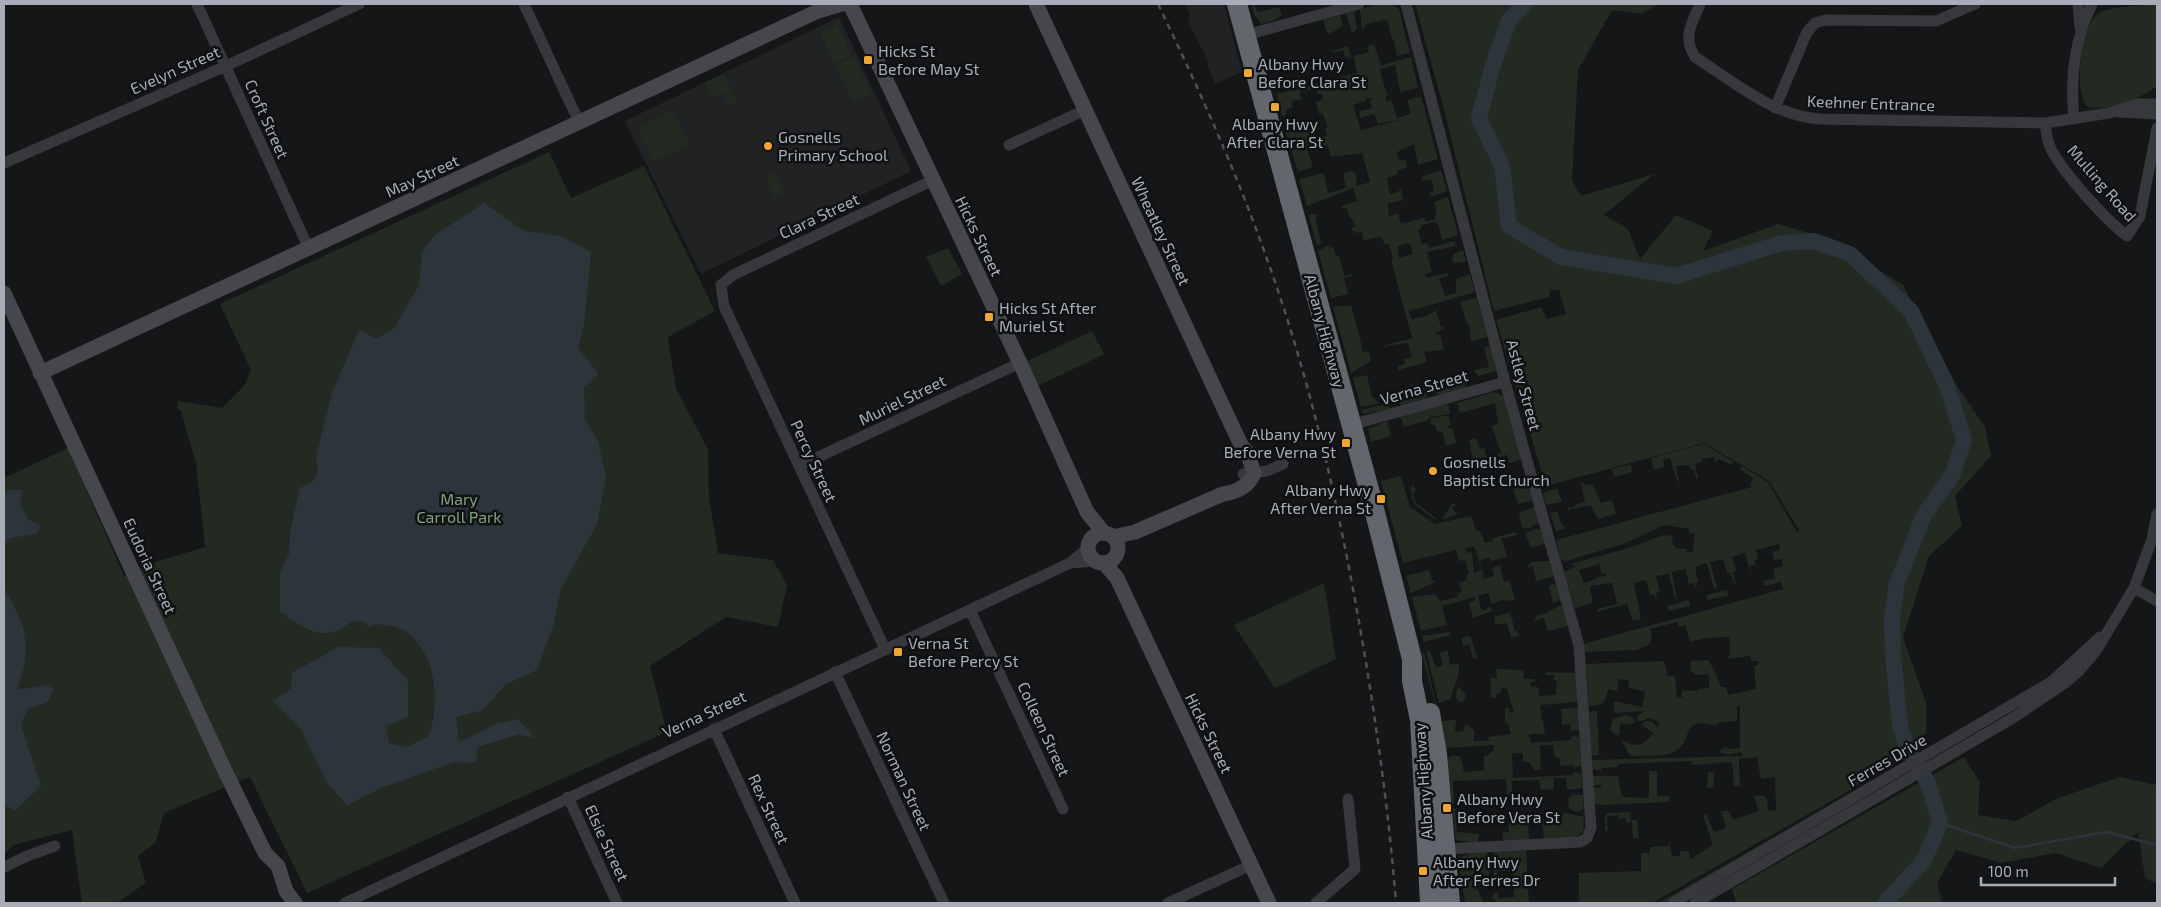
<svg xmlns="http://www.w3.org/2000/svg" width="2161" height="907" font-family="'Exo 2',sans-serif">
<rect width="100%" height="100%" fill="#151617"/>
<path fill="#212224" d="M1185,4H1224L1242,72L1215,84L1207,65L1209,62L1188,23L1190,13Z
M839,17L911,171L701,274L625,121Z"/>
<path fill="#222a22" fill-rule="evenodd" d="M1252,4H1255L1256,9L1259,12L1279,7L1282,15L1275,20L1261,24L1254,14Z
M1380,4H1391L1399,9L1410,53L1397,56L1394,40H1392L1388,22L1385,20L1367,24L1362,30L1360,9Z
M1415,4H1659L1641,14L1612,10L1578,70L1572,180L1581,196L1654,174L1604,215L1628,229L1640,259L1676,215L1713,231L1703,251L1778,224L1829,239L1903,285L1957,386L1985,427L1991,456L1955,496L1962,526L1929,556L1903,637L1926,703V732L1919,747L1842,795L1652,903H1579V873L1641,871V853H1650V847L1669,846V841L1672,856H1680V851H1689L1690,859L1713,845L1703,815L1706,814L1714,832L1726,828L1721,811H1729L1733,820L1759,811L1753,795L1764,796L1767,799L1768,811L1776,810L1775,777L1761,779L1757,757L1739,759L1740,786H1734L1732,762L1715,763V760L1713,764L1692,765L1691,761L1618,764V767L1601,768V771L1592,769V760L1743,756L1741,752L1728,755L1718,752L1727,746V749L1740,748V706H1737V721L1719,722L1715,725C1678,716 1695,742 1674,752C1661,758 1644,755 1630,756L1622,741L1623,740C1636,749 1645,745 1653,733L1642,725L1646,721H1651L1659,728V722L1650,718L1638,722L1637,717L1644,711L1617,713L1614,711L1613,701L1642,707L1645,691L1628,688L1629,680L1619,679L1617,691L1608,689L1606,699L1601,705L1589,706L1586,664L1664,661L1668,676H1675L1677,698L1682,697V690L1698,691V689L1709,688V674L1696,675L1690,670L1691,661L1708,660C1714,669 1717,676 1721,687H1726L1728,695L1756,689L1754,666L1758,665V661H1751L1750,656L1728,659L1730,651L1729,637L1705,638L1690,642L1685,625L1679,627L1677,622L1650,629L1652,637L1650,644L1637,650L1585,652L1583,644L1783,589L1781,582L1764,586L1763,581L1775,578L1773,569L1783,566L1781,559L1774,560L1772,552L1780,550L1779,544L1756,550L1758,559L1754,560L1756,564L1750,566L1752,578L1745,553L1732,557L1736,571L1733,573L1736,583L1734,584L1730,573H1727L1723,559L1710,562L1717,588L1714,589L1707,563L1695,567L1698,582L1695,583L1698,593L1693,583L1689,584L1685,569L1672,572L1677,599H1675L1669,574L1656,576L1660,592L1656,593L1657,604L1654,595H1650L1646,580L1634,583L1641,619L1633,621L1627,604L1597,612V609L1617,604L1612,583L1591,586L1590,589L1593,602L1575,609L1564,572L1576,566L1570,564L1632,547L1663,535L1673,536L1672,544L1675,545V548L1687,549L1686,552H1693L1695,534L1689,533V529L1664,525L1626,543L1566,561L1561,560L1556,540L1752,487L1750,485L1753,478L1740,469L1742,466L1768,482L1798,534L1799,530L1769,481L1704,443L1546,486L1496,320L1541,307L1547,319L1566,314L1559,289L1550,291L1549,297L1494,311L1442,102ZM1599,564L1602,574L1605,573L1606,576L1596,577V579L1584,583L1579,570Z
M2157,4V86C2140,99 2110,111 2088,107C2072,94 2082,29 2096,15C2105,6 2144,6 2157,4Z
M1354,11L1357,29L1352,33L1346,13Z
M1340,15L1343,26L1328,35L1323,20Z
M837,24L851,55L834,63L820,32Z
M1374,44L1381,65L1411,57L1418,88L1400,92L1395,65L1380,69L1386,92L1388,94L1392,93L1386,96V102L1392,101L1397,118L1411,114L1407,100L1421,96L1438,159L1418,165L1414,144L1397,152L1399,161L1405,159L1407,167L1397,171L1399,174L1387,178L1390,194L1398,192L1401,188L1403,200L1417,198L1388,203L1389,216L1398,213L1401,224L1424,218L1426,222L1435,219V216L1437,215L1434,202L1448,197L1458,235L1442,240L1438,224L1435,222L1421,225V229L1418,230L1422,244L1427,243L1430,248L1454,241L1456,246L1427,252L1432,272L1426,274V278L1447,273L1448,276L1439,278L1445,296L1456,293V279L1470,274L1475,292L1409,311L1412,319L1427,316L1436,310L1441,327L1444,326V329L1436,332V335L1440,334L1444,350L1424,352L1427,362L1398,370V366L1405,364L1404,359L1412,357L1408,343L1379,347L1412,338L1391,260L1393,259L1389,244H1384L1382,237L1364,240L1362,232L1357,233L1352,230V228L1355,226L1353,220L1349,217L1347,208L1342,209L1341,206L1357,201L1353,188L1307,206L1299,179L1324,173L1328,193L1346,188L1343,174L1352,171L1356,174L1357,186L1370,182L1362,153L1331,157L1328,145L1307,149L1313,167L1298,172L1285,130L1309,120L1317,138L1327,136L1325,128L1328,127L1322,113L1319,114L1316,102L1323,100L1322,94L1318,95L1316,89L1300,92L1301,100L1292,101L1293,107L1286,110V115L1282,116L1276,94L1357,73L1354,57L1349,58L1344,55L1343,50L1333,53L1330,50V48L1332,51L1348,46L1351,57L1369,52L1367,46ZM1367,98L1373,99L1370,100L1372,108L1359,111L1360,118L1374,114L1378,124L1407,118L1361,130L1353,105L1365,101ZM1410,243L1413,254L1399,258L1397,246Z
M854,56L871,93L852,101L835,65Z
M724,74L737,102L729,106L723,93L711,98L704,83Z
M673,110L690,145L654,162L637,127Z
M549,152L571,198L644,166L715,311L668,337L676,389L708,449L709,498L718,553L773,560L787,585L778,627L726,617L650,666L667,732L307,893L250,777L164,813L156,842L138,856L146,883L117,903H82L72,830L13,845L4,854V478L68,448L124,576L158,561L205,547L196,463L181,411L177,408L178,401L222,408L244,386L251,370L220,304Z
M1441,170L1447,191L1431,197L1429,192L1434,191L1431,179L1422,181L1421,177Z
M776,173L785,193L775,197L766,177Z
M1314,214L1320,215L1315,217L1321,243L1319,245L1316,243L1309,217V215Z
M1329,245L1330,248L1334,247L1335,254L1339,257L1345,276L1353,274V276L1344,278L1348,294L1331,298L1318,251Z
M948,248L962,274L941,286L926,257Z
M1463,250L1466,262L1455,263L1452,260L1453,254Z
M1477,298L1487,337L1471,342L1469,323H1467L1460,302Z
M1351,305L1363,351L1369,352L1371,361L1351,373L1333,307Z
M1092,331L1104,354L1036,387L1025,362Z
M1490,346L1496,371L1478,376L1474,370L1489,367L1484,347Z
M1462,373L1461,381L1438,386L1434,385L1435,382Z
M1367,375L1372,397L1380,403L1361,407L1353,378Z
M1465,382V388L1438,396L1436,391Z
M1412,385L1425,386L1427,389L1397,398L1396,392Z
M1427,392V398L1401,405L1398,403V400Z
M1493,392L1505,396L1522,453L1521,460L1509,463L1507,455L1489,459L1492,467L1484,469L1473,460L1469,440L1476,438L1480,449L1484,448L1486,456L1501,453L1492,426L1498,424L1495,403L1460,413L1457,403Z
M1390,403L1389,409L1363,414L1362,410Z
M1445,404L1449,406L1450,414L1430,417L1426,421L1404,427L1400,415Z
M1443,416H1448L1451,424L1448,428H1452L1456,443L1446,446L1442,431L1437,432L1435,425H1431V418Z
M1387,421L1391,436L1371,442L1368,429Z
M1704,444L1734,462L1732,465L1719,459L1715,462L1714,457L1702,459V462L1695,464L1698,478H1696L1694,469L1691,470L1689,465L1676,466L1680,490L1670,458L1663,460L1665,467L1654,470L1651,458Z
M1631,464L1632,472L1614,477L1612,469Z
M1401,476L1410,507L1435,524L1471,516L1476,530L1481,532L1485,543L1493,541V538L1516,532L1517,535L1499,539L1502,540L1507,557L1491,561L1489,558L1480,560L1484,579L1494,576L1492,568L1500,565L1504,582L1510,581L1515,600L1508,601L1505,599L1492,604L1488,593L1478,596L1481,609L1487,610V608L1491,606L1492,611L1473,618L1469,603L1475,601V597L1442,606L1447,625L1421,631L1412,597L1435,594L1440,601L1458,597L1457,593L1462,592L1459,583L1467,580L1466,575L1469,574L1465,560L1459,561L1456,550L1403,563L1381,481ZM1474,546L1482,570L1474,573L1472,552L1467,553L1465,548Z
M1528,476L1534,500L1518,504L1512,486Z
M1415,480L1413,484L1416,492L1413,493L1415,502L1437,519L1435,520L1414,504L1410,489Z
M1581,482L1587,485L1593,484L1601,503L1612,500L1616,514L1598,519L1591,505L1568,510V508L1575,507L1574,505L1585,502Z
M1557,488L1562,502L1546,505L1543,493Z
M1453,503L1455,505L1452,509L1458,514L1441,520Z
M1535,506L1540,522L1529,528H1522L1519,513Z
M1557,511L1562,525L1566,528L1556,531L1550,513Z
M1535,529H1542L1546,543L1531,548L1525,533Z
M1543,561H1550L1555,576L1536,581L1533,566L1527,567L1532,562Z
M1429,570L1432,580L1436,582L1411,593L1406,576Z
M1324,583L1336,659L1275,688L1234,625Z
M1552,584L1557,585L1561,600L1553,603L1549,586Z
M1727,590L1728,596L1707,600L1706,595Z
M1689,600L1690,606L1669,611L1667,606Z
M1558,606H1563L1568,626L1548,631L1544,618L1534,621L1537,615L1545,614Z
M1510,612L1515,631L1517,630L1519,636L1511,638L1507,623L1495,625L1494,617Z
M1450,632L1451,635L1424,642L1422,636Z
M1466,636L1471,637L1477,658L1473,659L1469,644L1463,646L1461,638Z
M1448,650L1450,665L1459,663C1461,673 1453,686 1451,699L1439,703L1426,651H1430L1436,667L1443,666L1440,653Z
M1424,652L1436,704H1435L1422,654Z
M1496,669L1523,670L1524,679H1534L1535,682H1531V687H1538L1539,696L1556,695L1557,680H1554V675H1546V672L1576,673L1578,702L1540,705L1545,734H1529L1531,743L1571,740L1572,736L1579,737L1581,766L1573,768V765L1560,766V759L1554,756L1553,745H1540L1541,770H1534L1530,763L1523,761V753H1512L1513,778L1573,775V772L1581,773L1583,788L1567,790L1566,778H1554V789L1541,790L1539,780L1512,781V799H1521L1507,800L1506,779L1453,781L1454,804H1452L1447,759L1451,756H1460L1464,772L1484,770V756L1489,755L1494,749V745L1446,748L1442,721L1456,720L1455,732L1463,731L1466,724L1474,730V741H1489L1488,737L1511,734L1508,723H1505V708H1509L1510,713L1514,712L1507,689L1501,688V693L1496,694V698H1491L1490,678H1497Z
M1457,686L1466,694L1464,702H1459L1456,698Z
M1573,708L1578,709L1579,730L1571,731L1570,724L1562,725L1561,709Z
M1594,711H1597L1599,755H1591L1589,712Z
M1626,715L1632,717L1635,722L1630,725L1620,723V733L1617,736L1610,730L1613,719Z
M1964,757L1980,782L1978,815L2016,821L2058,798L2120,777L2157,785V884L2145,878L2138,832L2101,868L2056,853L2001,863L1956,850L1937,883L1942,903H1736L1732,889Z
M1649,771H1657V796H1669V802L1600,805L1594,804V788L1602,787L1601,785H1593V776H1618L1622,797L1649,798Z
M1708,772H1714V787L1707,788Z
M1573,794L1583,795V810L1575,812L1569,808L1568,799Z
M1827,807L1826,809L1664,903H1658Z
M1452,808H1455L1457,832L1479,834L1478,843L1456,840Z
M1630,812L1631,820H1637L1639,838H1633L1632,822L1626,823V818L1619,819L1618,815L1607,817L1608,831H1605V816L1608,813Z
M1566,813L1584,817L1583,832L1575,838L1544,839L1542,820L1546,819V822L1562,820V815Z
M1528,817L1529,840L1504,842L1502,833L1509,832V820Z
M1526,850L1529,903H1498L1492,898L1494,893H1498L1499,898L1514,897L1513,871H1497L1498,878L1493,879L1494,851Z
M1473,852H1486L1489,856V880H1473L1484,903H1465L1458,861V858Z"/>
<path fill="#2c353b" d="M484,203L524,231L561,236L591,252L584,324L578,348L599,374L584,387L585,420L598,441L606,477L597,524L561,589L553,627L537,670L506,684L483,710L456,717L459,742L496,724L518,719L536,739L519,734L478,747L476,763L454,762L381,788L347,805L327,783L301,729L273,701L291,689L292,673L338,647L379,648L408,681V717L386,726L389,743L406,747L428,737C441,704 437,653 405,631C397,626 385,625 375,624L370,627L362,621C343,621 347,629 334,632C312,637 297,623 280,612V572L289,554L290,532L300,488L312,482L318,471L316,457L332,393L359,330L377,339L395,327L419,285L422,252L435,235Z
M9,490H23L20,504L29,520L40,525L37,534L10,538L4,545V493Z
M4,589C28,626 32,648 17,690L47,685L53,689L48,702L28,709L21,725L41,786L16,810L4,806Z"/>
<g fill="none" stroke-linecap="round" stroke-linejoin="round">
<path stroke="#2c353b" stroke-width="2.5" d="M1940,823L2015,848L2106,832L2157,845"/>
<path stroke="#2c353b" stroke-width="16" d="M1524,4L1509,20L1493,65L1479,118L1502,166L1509,226L1561,257L1676,276L1782,243L1814,241L1850,254L1911,311L1947,386L1964,440L1952,476L1924,515L1913,543L1897,583L1892,617L1893,657L1900,726L1907,747L1928,783L1940,823L1924,860L1885,903"/>
<path stroke="#37383c" stroke-width="11" d="M197,4L308,247
M524,4L579,122
M1406,4L1505,382L1579,646L1591,828L1587,838L1580,842L1446,849
M1700,4C1692,24 1682,37 1695,57C1734,82 1772,115 1819,119L2045,123L2109,113L2137,104H2157
M2078,4L2080,27
M1246,35L1359,4
M1775,108L1807,32L1815,23L1825,20L1936,21L1975,4
M2120,112L2157,114
M2074,119C2070,77 2074,42 2092,4
M2045,123C2046,132 2047,141 2051,149C2064,174 2105,219 2127,236L2140,216L2157,128
M1009,145L1085,110
M4,163L226,66L359,4
M1351,425L1505,382
M799,466L1020,363
M1243,474L1267,471L1283,464
M1070,563L1095,561
M2134,588L2157,601
M970,610L1063,809
M885,649L724,306L721,285L733,275L933,180
M835,672L944,903
M714,729L795,903
M568,797L617,903
M4,867L27,856L55,846
M345,903L1070,563L1088,548
M1168,903L1251,865
M1316,903L1355,869L1348,799
M1673,903L2051,682L2100,637
M1695,903L2013,718L2065,683L2079,671L2096,651L2134,588L2152,539L2157,514"/>
<path stroke="#45474c" stroke-width="15" d="M850,4L1020,363L1087,512L1104,533
M1036,4L1219,398L1241,445L1247,452L1254,473C1249,486 1237,492 1223,494L1135,532L1113,537
M4,293L226,773L265,853L278,866L286,891L295,903
M40,373L818,11L842,4
M1088 548a15 15 0 1 1 30 0a15 15 0 1 1-30 0Z
M1104,563L1117,578L1269,903"/>
<path stroke="#63666d" stroke-width="20" d="M1237,4L1370,493L1412,659V681L1420,720L1430,903
M1430,713L1437,754L1450,903"/>
<path stroke="#4e5055" stroke-width="2.5" stroke-dasharray="6 5" stroke-linecap="butt" d="M1158,4C1198,87 1236,171 1267,259C1315,393 1345,534 1368,675C1380,751 1390,826 1396,903"/>
</g>
<g fill="#eda537" stroke="#101112" stroke-width="2">
<rect x="863" y="55" width="10" height="10" rx="2.5"/>
<rect x="1243" y="68" width="10" height="10" rx="2.5"/>
<rect x="1270" y="102" width="10" height="10" rx="2.5"/>
<circle cx="768" cy="146" r="5"/>
<rect x="984" y="312" width="10" height="10" rx="2.5"/>
<rect x="1341" y="438" width="10" height="10" rx="2.5"/>
<circle cx="1433" cy="471" r="5"/>
<rect x="1376" y="494" width="10" height="10" rx="2.5"/>
<rect x="893" y="647" width="10" height="10" rx="2.5"/>
<rect x="1442" y="803" width="10" height="10" rx="2.5"/>
<rect x="1418" y="866" width="10" height="10" rx="2.5"/>
</g>
<g text-anchor="middle" stroke-width="5" stroke-linejoin="round" paint-order="stroke">
<g font-size="16" fill="#a8adb7" stroke="#101112" text-anchor="start">
<text x="878" y="57">Hicks St<tspan x="878" dy="18">Before May St</tspan></text>
<text x="1258" y="70">Albany Hwy<tspan x="1258" dy="18">Before Clara St</tspan></text>
<text x="1275" y="130" text-anchor="middle">Albany Hwy<tspan x="1275" dy="18">After Clara St</tspan></text>
<text x="778" y="143">Gosnells<tspan x="778" dy="18">Primary School</tspan></text>
<text x="999" y="314">Hicks St After<tspan x="999" dy="18">Muriel St</tspan></text>
<text x="1336" y="440" text-anchor="end">Albany Hwy<tspan x="1336" dy="18">Before Verna St</tspan></text>
<text x="1443" y="468">Gosnells<tspan x="1443" dy="18">Baptist Church</tspan></text>
<text x="1371" y="496" text-anchor="end">Albany Hwy<tspan x="1371" dy="18">After Verna St</tspan></text>
<text x="908" y="649">Verna St<tspan x="908" dy="18">Before Percy St</tspan></text>
<text x="1457" y="805">Albany Hwy<tspan x="1457" dy="18">Before Vera St</tspan></text>
<text x="1433" y="868">Albany Hwy<tspan x="1433" dy="18">After Ferres Dr</tspan></text>
</g>
<g font-size="16" fill="#a8adb7" stroke="#101112">
<text transform="translate(175 70) rotate(-24)" y="6">Evelyn Street</text>
<text transform="translate(1871 103) rotate(2)" y="6">Keehner Entrance</text>
<text transform="translate(267 119) rotate(66)" y="6">Croft Street</text>
<text transform="translate(422 176) rotate(-25)" y="6">May Street</text>
<text transform="translate(2102 183) rotate(49)" y="6">Mulling Road</text>
<text transform="translate(819 216) rotate(-25)" y="6">Clara Street</text>
<text transform="translate(1161 231) rotate(65)" y="6">Wheatley Street</text>
<text transform="translate(979 236) rotate(64)" y="6">Hicks Street</text>
<text transform="translate(1325 331) rotate(75)" y="6">Albany Highway</text>
<text transform="translate(1524 385) rotate(75)" y="6">Astley Street</text>
<text transform="translate(1424 387) rotate(-16)" y="6">Verna Street</text>
<text transform="translate(902 400) rotate(-26)" y="6">Muriel Street</text>
<text transform="translate(814 461) rotate(65)" y="6">Percy Street</text>
<text transform="translate(150 566) rotate(65)" y="6">Eudoria Street</text>
<text transform="translate(704 714) rotate(-25)" y="6">Verna Street</text>
<text transform="translate(1044 729) rotate(65)" y="6">Colleen Street</text>
<text transform="translate(1209 733) rotate(64)" y="6">Hicks Street</text>
<text transform="translate(1887 760) rotate(-30)" y="6">Ferres Drive</text>
<text transform="translate(904 781) rotate(65)" y="6">Norman Street</text>
<text transform="translate(1423 781) rotate(-94)" y="6">Albany Highway</text>
<text transform="translate(769 809) rotate(65)" y="6">Rex Street</text>
<text transform="translate(607 843) rotate(65)" y="6">Elsie Street</text>
</g>
<g font-size="16" fill="#7fa27f" stroke="#101112">
<text x="459" y="505">Mary<tspan x="459" dy="18">Carroll Park</tspan></text>
</g>
</g>
<rect width="2161" height="907" fill="none" stroke="#a8adb7" stroke-width="10"/>
<path d="M1981 877v8h134v-8" fill="none" stroke="#a8adb7" stroke-width="2.5"/>
<text x="1988" y="877" font-size="15" fill="#a8adb7" stroke="#101112" stroke-width="4" paint-order="stroke">100 m</text>
</svg>
